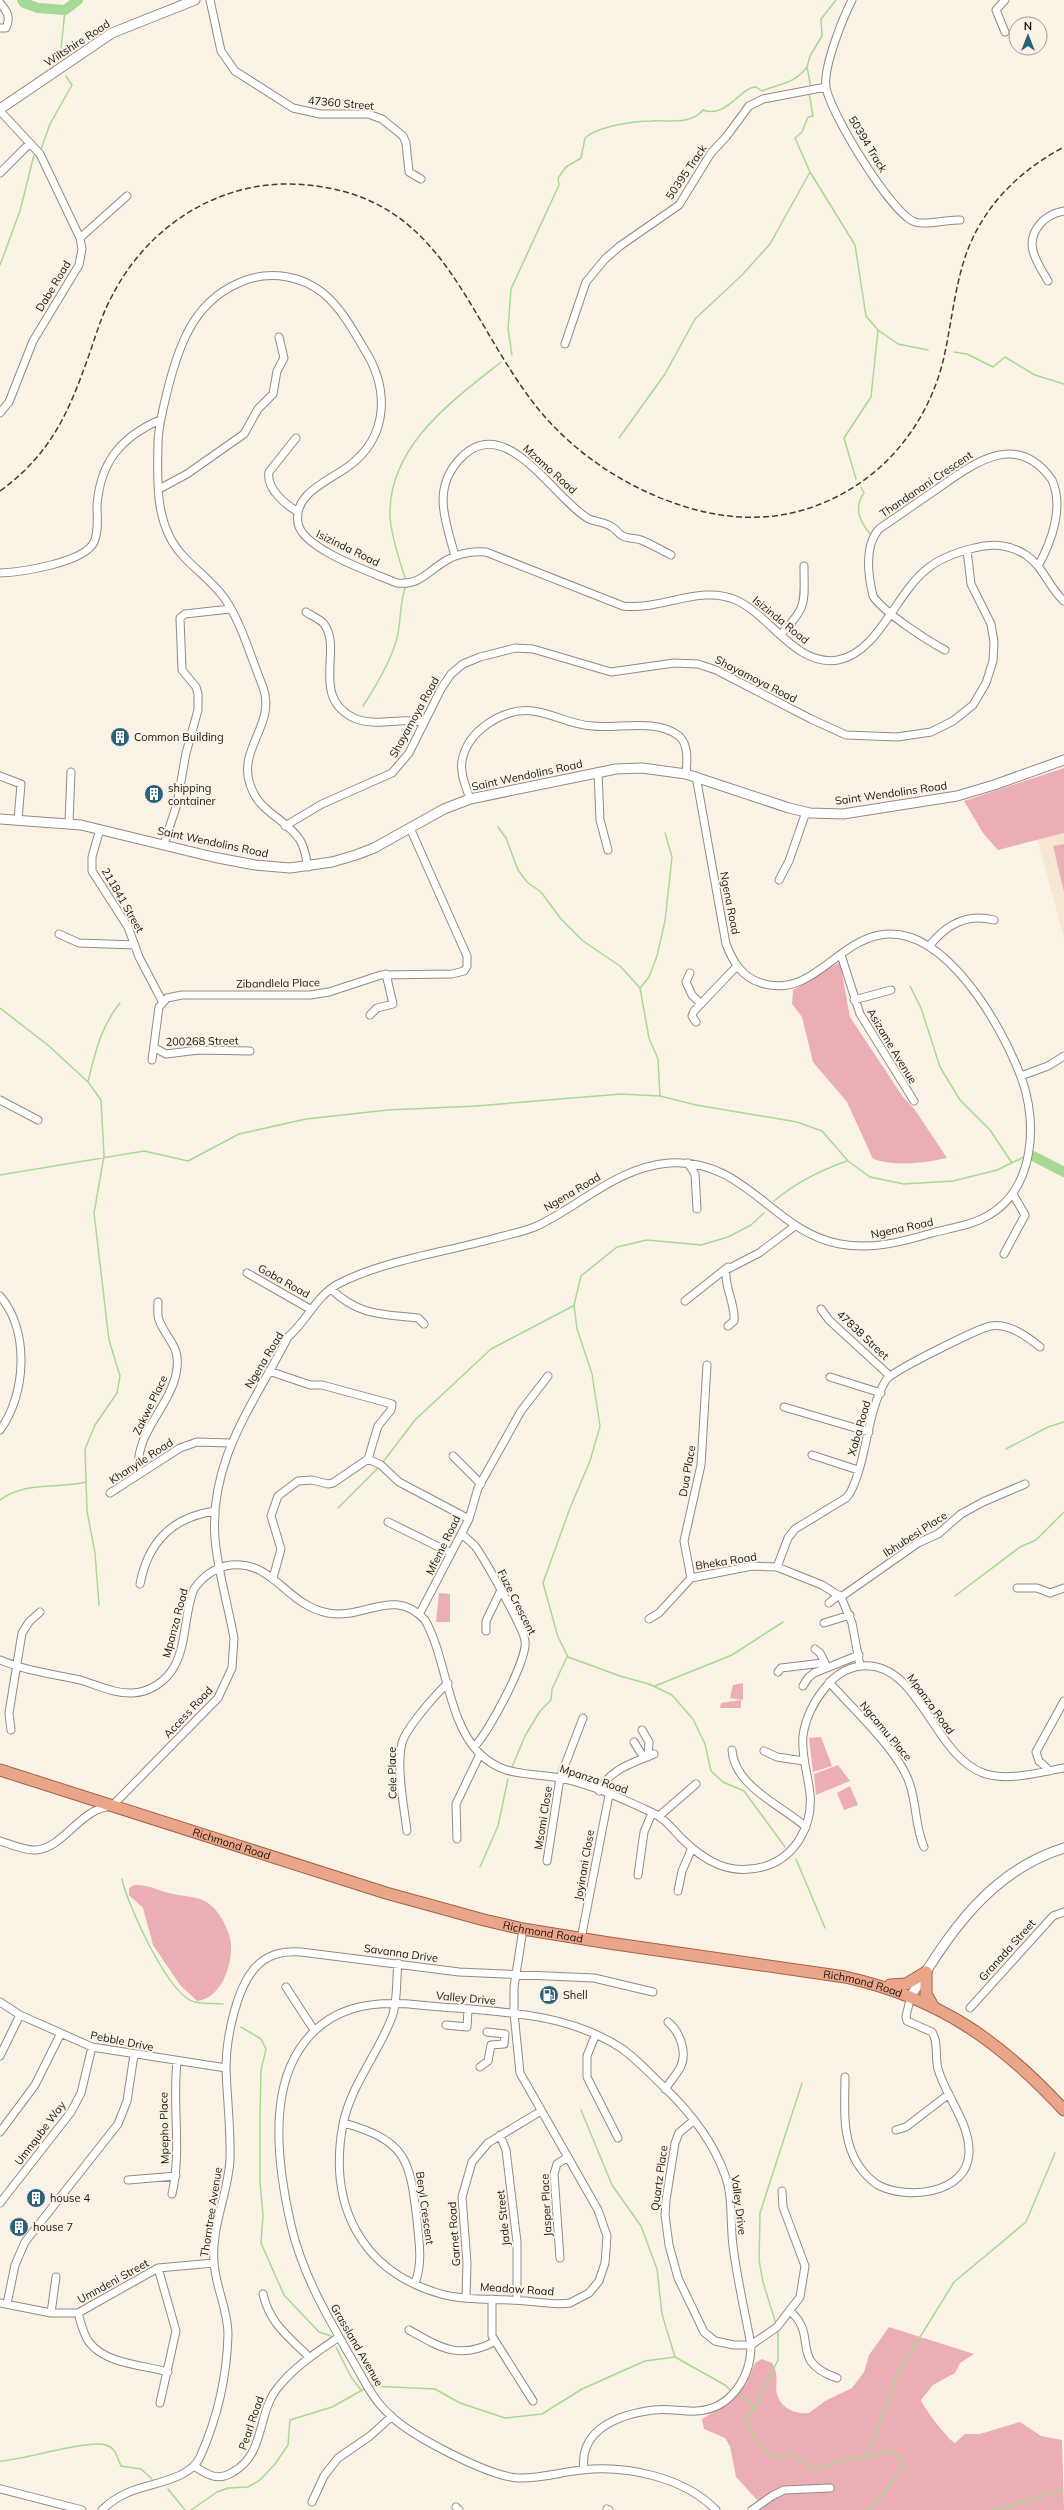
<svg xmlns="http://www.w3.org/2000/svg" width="1064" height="2510" font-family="Mulish,sans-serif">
<rect width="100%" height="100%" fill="#fbf2e6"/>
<path fill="#f5e7d4" d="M1064,833V938L1037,838Z"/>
<path fill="#ebaeb5" d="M1064,768V833L998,850L983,833L964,801Z
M1064,844V892L1053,846Z
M840,962L850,1017L903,1097L915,1110L947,1158C924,1163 895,1167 873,1159L847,1102L813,1062L802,1017L792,1004L793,990Z
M439,1593L450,1594V1622H436Z
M743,1683V1700L730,1698L733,1685Z
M741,1700V1708H720L721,1703Z
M821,1737L832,1766L813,1772L809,1738Z
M838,1765L850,1781L816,1795L814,1774Z
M850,1786L858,1805L844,1810L837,1793Z
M134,1885C147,1884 157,1890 169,1893C186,1898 200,1894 214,1908C222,1917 231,1933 231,1946C232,1967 220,1999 197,2001L180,1985L153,1945L143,1908L129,1895V1888Z
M889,2327L974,2354L960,2363L955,2373L933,2385L921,2400C922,2406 950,2442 955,2443L965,2434H980L1020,2422L1041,2436L1062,2440L1064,2510H758V2501L736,2477L730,2446L725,2438L704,2429L702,2419L730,2402L746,2384L755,2363L762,2359L772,2363C781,2378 773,2385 778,2397C783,2410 797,2414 809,2413L825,2401L852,2388L864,2372L869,2355Z"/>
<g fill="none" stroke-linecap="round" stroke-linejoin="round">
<path stroke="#a6d993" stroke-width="1.5" d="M60,59L65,10
M811,88L807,67L810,56L822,36L821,19L836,0
M809,93L813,116L808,117L802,132L795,138L810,172L855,245L866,316L878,330L871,397L844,438L856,479
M41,149L50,124L72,85L66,76
M0,265L20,211L34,155
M878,330L898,344L928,350
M954,352L967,354L993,367L1005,357L1035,375L1064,384
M512,355L508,329L511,289L559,185L558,178L566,167L581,158L585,138C598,126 635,121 651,121C668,120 691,125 703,110C726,119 742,86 756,87L762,91C781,83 794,84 807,67
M619,438L665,374L695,319L742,275L770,244L810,172
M861,487L864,493C853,508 860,522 871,535
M406,581C400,561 391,537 390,516C388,446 452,401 501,362
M363,706C376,686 394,657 398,633C401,617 400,601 406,585
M498,827L506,838L518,870L527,882L541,892L561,919L583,941L620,966L640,988L649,1038L658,1059L660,1096
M910,986L921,1008L940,1067L960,1100L990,1130L1012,1163
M640,988L649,977L657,956L665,921L672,857L665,833
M0,1008L49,1046L88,1082L101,1100L104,1156L94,1213L109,1340L120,1376L117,1393L95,1425L85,1449L87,1511L95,1553L99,1605
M88,1082C95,1053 101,1026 120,1003
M0,1175L144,1151L188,1161L239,1134L306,1119L388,1110L476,1106L621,1094L660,1096L696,1105L797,1122L822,1131L848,1161L870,1177L904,1184L953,1181L997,1170L1024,1157
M774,1201C797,1182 819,1171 847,1161
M764,1213L751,1225L728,1237L701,1245L647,1240L617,1247L581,1276L574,1305L577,1329L592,1374L600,1426L590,1461L570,1508L543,1583L558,1637L568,1657L620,1676L649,1684L672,1695L693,1719L705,1744L711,1771L723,1782L744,1791L785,1847
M1006,1449L1048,1427L1064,1422
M383,1462L415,1420L491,1349L573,1306
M0,1500C24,1481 58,1489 86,1482
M338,1508L379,1467
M955,1596L1020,1547L1036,1540L1064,1512
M655,1686L732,1655L783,1622
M512,1767L525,1736L540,1711L551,1700L552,1689L567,1657
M796,1859L825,1928
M480,1867L498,1826L508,1779
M122,1879C127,1904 169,1997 195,2002C204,2004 214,2003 223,2004
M241,2027L261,2039L266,2049L261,2070L260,2115V2182L263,2215L261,2243L284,2295L319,2332L331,2336
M581,2110L612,2185L641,2226L657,2269L662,2314L675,2357
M776,2324L763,2282L759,2260L760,2213L802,2083
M336,2347L351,2377L361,2390
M371,2386L435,2389L460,2403L505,2418L542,2414L582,2389L645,2361L675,2357L725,2385L731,2391
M742,2396L754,2408L745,2422L758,2443L775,2458L791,2453L813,2470L849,2458H867L885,2451L900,2456L903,2468L871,2508L866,2510
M755,2407L778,2360V2332
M867,2458L898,2373L954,2282L1026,2222L1055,2153
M0,2461C23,2460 89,2439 106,2445C116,2448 117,2457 121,2466L141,2469L152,2479
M168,2489L185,2510
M191,2510L217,2492L228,2488L248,2487L260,2480L275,2464L288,2445L290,2420L332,2407L366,2388
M994,2510L1064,2490"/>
<path stroke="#a6d993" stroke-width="10" d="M22,0L24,3L38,8L65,10L78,0
M1033,1156L1064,1172"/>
<g stroke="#938b80" stroke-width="9">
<path id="minor" d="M210,0L221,51L235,71L293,108L320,114H368L382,119L403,136L406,143L409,172L421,179
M852,0C843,18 823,67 826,87C829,111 892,215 915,222C928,226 946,219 960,220
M1005,0L996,10L1005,32
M0,3C7,11 11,17 6,28H0
M0,111L40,154L80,238L82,249L79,265L33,341L9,402L0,413
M0,173L30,143
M80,238L127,196
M1048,281C1037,262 1023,244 1040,224C1046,217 1054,213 1064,211
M565,344L586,282L605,259L620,246L679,205L711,153L726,137L749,106L763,99L826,87
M296,438L269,472C266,489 285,504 298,512
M159,489L187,474L244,434L258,409L273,394L277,371L284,358L279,337
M455,556C446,522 432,491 458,461C504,407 553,499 589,519C596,522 605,522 612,527C616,529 618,533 621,535C626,539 635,538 641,540C651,544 661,550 671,555
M0,573C21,572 84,563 94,542C99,531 97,517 97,506C100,462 121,437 160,420
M306,612C312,616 320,619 324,624C343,649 310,697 354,718C376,728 402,716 424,723
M781,634C808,606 804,603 804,566
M945,650C928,641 883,612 873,596C868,575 864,546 879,529C898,516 918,502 937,489C974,463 1017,430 1052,480C1064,507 1052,541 1038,566
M598,772L600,820L608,850
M0,776L21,784L18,820
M470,799C466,787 460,774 462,761C467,731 504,707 533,711C554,714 572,725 592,726C619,729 656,718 679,736C689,745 687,761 686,774
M69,823L71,772
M285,826L322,804L392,773L409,753L441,689L451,674L463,664L480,657L515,648L533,649L611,672L674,663L698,664L716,670L811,719L846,735L897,737L931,732L953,721L973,705L986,683L993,661L994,642L991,624L971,584L967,550
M100,829L92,857V871L128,927L139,957L162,1001
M164,844L177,804L186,753L198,710V694L196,687L182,670L180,618L185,614L230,609
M308,867C306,858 305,848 300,840C284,816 257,813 249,781C240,747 276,723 263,687C251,658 242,624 225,599C214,583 197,571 184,557C155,527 157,484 158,444C158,425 164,406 168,388C180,341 196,298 246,280C272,271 302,276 323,293C340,307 352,328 363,347C389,387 390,435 349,466C329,481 293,493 298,523C302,549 373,573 397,583C420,586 429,570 447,560C459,553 472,551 486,552L623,606C661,611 700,584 736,600C771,616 796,667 838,660C878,653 896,593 927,569C940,558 958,552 974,548C992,543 1009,544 1026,555C1043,566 1049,588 1064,601
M779,880L789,861L806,812
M59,934L79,943L135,945
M930,945C947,924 967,913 994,920
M841,955L860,1014L914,1101
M690,973L686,982L692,995L701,1004
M854,1000L891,990
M370,1015L377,1008L393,1004L386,974
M696,1022L692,1016L694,1011L737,966
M155,1048L166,1054L199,1050L250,1051
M152,1060L159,1007L167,998L182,995H310L329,992L381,975L452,974L464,971L467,966V956L410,828
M1021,1076L1048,1066L1064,1056
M0,1100L38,1120
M688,1163L695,1174L697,1209
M1004,1254L1025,1215L1013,1194
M247,1273L310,1309
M331,1289C359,1316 382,1314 418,1318L424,1324
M0,1296C30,1331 26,1395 0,1430
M685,1301L728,1267
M821,1309L829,1320L890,1376
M728,1326L734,1321C736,1305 724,1287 726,1270L759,1253L795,1226
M269,1371L310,1385H322L392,1404L391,1410L378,1426L368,1459
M830,1377L881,1393
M784,1407L869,1432
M812,1455L858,1470
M453,1456L481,1484
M139,1473C133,1435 169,1408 176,1374C182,1346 167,1341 159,1320C157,1315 158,1307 158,1302
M110,1493L180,1448L197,1442L230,1443
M388,1522L451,1553
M462,1534C466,1538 471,1542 475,1546C484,1558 524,1629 525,1641C528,1659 488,1734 474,1747
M777,1567L788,1538L795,1529L846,1498L850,1493C868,1458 866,1413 886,1380C892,1371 979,1328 991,1326C1009,1323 1027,1336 1040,1347
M273,1578L281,1549L271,1516L278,1496L298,1481L312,1480L328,1484L333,1483L368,1459L381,1465L399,1482L469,1519
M691,1578L684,1541L701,1465L707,1365
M140,1584C148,1542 172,1517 215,1511
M1017,1588H1037L1050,1593L1064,1588
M841,1597L918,1543L938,1534L961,1514L983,1502L1025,1484
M829,1603L839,1595
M420,1613L469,1519L478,1488L521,1411L548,1376
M649,1619L659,1613L691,1578L752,1566L777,1567L822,1585L841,1597L852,1623L860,1666
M824,1623L850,1615
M486,1631V1621L500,1592
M815,1649L820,1653L826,1665
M0,1660C26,1671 53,1674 80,1680C97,1685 115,1694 133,1693C150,1692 167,1681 175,1665C187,1642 184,1613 194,1589C204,1575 215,1567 231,1565C274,1561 286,1605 328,1613C364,1620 394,1586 425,1620C447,1659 447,1720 479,1753C504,1778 529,1772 560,1778C591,1784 623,1799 651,1812C663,1817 671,1827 680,1837C704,1861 730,1877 766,1866C796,1856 813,1825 810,1794C808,1774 801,1756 803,1736C805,1719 814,1701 825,1688C834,1676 845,1668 861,1666C919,1660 932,1754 983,1773C1007,1782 1040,1772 1064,1768
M778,1672L781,1668L823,1663
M829,1682C852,1708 901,1753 910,1785C917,1806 915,1827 924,1847
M803,1686L808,1678L814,1673L859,1655
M11,1730L9,1713L22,1633L29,1622L40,1612
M642,1730L649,1742L648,1757
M634,1742L644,1758
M732,1750C734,1786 781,1805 806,1827
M764,1751L777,1757L804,1761
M1050,1771L1039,1761L1036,1752L1064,1701
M599,1791C610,1769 633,1763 654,1754
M659,1816L696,1784
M407,1831C404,1807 396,1767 402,1743C406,1728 436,1694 448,1683
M457,1839L456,1804L480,1754
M0,1841C10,1844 25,1851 36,1850C64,1848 80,1808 112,1806L218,1698L232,1668L234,1638C228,1605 218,1572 215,1539C209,1459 254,1404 288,1337C307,1321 315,1297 338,1284C382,1261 445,1252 492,1239C507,1235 523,1232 537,1226C581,1205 618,1167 669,1163C745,1157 773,1232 840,1244C872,1250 901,1242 932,1233C950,1228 973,1225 989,1215C1035,1188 1038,1122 1021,1077C1002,1026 944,923 880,935C835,943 811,999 761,983C742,977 733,962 726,944L696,776
M547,1861L560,1778L583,1718
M638,1875L644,1832L652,1813
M678,1891L682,1871L692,1848
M581,1939L609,1795
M398,1963C396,1979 398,2001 392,2017C378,2054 351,2085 343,2124C328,2204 360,2271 441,2294C462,2300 488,2299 510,2300C529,2300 552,2306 570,2303L589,2293L599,2281L605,2263L607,2236L598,2210L520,2073L514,2013V1987L523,1929
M286,1987L314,2030
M0,2002L20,2015L92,2047L226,2068
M970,2008L1053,1916L1064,1912
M446,2025L467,2027L468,2010
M595,2036L587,2056V2077L618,2138
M0,2056L20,2015
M480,2067L488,2061L491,2045L504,2044L505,2034L487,2032
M845,2077C845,2103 842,2131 853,2155C857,2165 868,2179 878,2185C906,2200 967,2195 969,2153C970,2123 946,2097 938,2069C935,2058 938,2046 934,2036L932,2032L907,2021L906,2016L911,1996
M665,2089C670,2082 676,2075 680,2068C688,2053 680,2032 668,2022
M694,2120L679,2133L675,2143L666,2200L665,2215L669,2245L678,2278L704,2332L715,2341L734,2345H751L777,2327L800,2297L805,2266L783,2207L782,2191
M344,2123C407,2141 410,2160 417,2220C419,2244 423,2260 415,2284
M896,2130L906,2127L949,2094
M0,2132L35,2085L60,2035
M500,2135L506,2150L517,2242V2300
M128,2180L176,2176
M172,2194C182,2150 172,2106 177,2062
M0,2203L71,2112L81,2093L92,2047
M560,2258L554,2174L557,2164L568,2157
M158,2268L176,2331L160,2403
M263,2294C270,2324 288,2336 309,2357
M466,2297L467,2263L462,2197L472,2162L488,2143L541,2111
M492,2299V2336L533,2401
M0,2303L51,2313H78L158,2268L214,2263
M7,2304L15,2265L25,2242L118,2124L127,2101L134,2055
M791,2312C819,2337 788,2361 837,2378
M51,2313L56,2277
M78,2313C81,2323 83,2334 89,2342C105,2364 144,2365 168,2372
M409,2330C441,2348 459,2360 494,2342
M194,2466C200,2470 206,2474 213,2476C221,2478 227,2476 233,2472C265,2454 257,2416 276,2390C292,2368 317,2352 339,2337
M584,2469C579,2429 620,2414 654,2410C668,2408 683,2412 697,2411C731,2409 751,2377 751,2345C745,2312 737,2279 733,2246C730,2223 733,2196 725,2175C713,2141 689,2111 664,2087C650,2074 637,2059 621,2048C561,2009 487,2012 419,2005C371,2000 327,2006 299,2050C268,2098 279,2172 291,2225C302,2273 326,2314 350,2356C362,2376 372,2399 390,2415C411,2436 488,2476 518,2478C539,2479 561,2472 582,2470C626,2465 684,2477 716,2510
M1,2489L82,2510
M312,2502L324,2476L338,2458L370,2436L391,2417
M456,2507L459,2510
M607,2509L609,2510
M102,2510C109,2503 118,2497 127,2493C148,2483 189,2481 200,2457C217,2419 227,2376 228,2334C228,2309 215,2286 214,2262C211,2227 228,2194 230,2160C231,2130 227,2099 226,2069C226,2040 236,1983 260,1963C272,1953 285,1951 301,1952L459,1972L594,1978L653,1992
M752,2510L772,2496L784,2490L830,2488"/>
</g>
<g stroke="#938b80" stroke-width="11">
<path id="tertiary" d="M0,109L112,33L195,0
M0,819L81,825L213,857L255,865L290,868L332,862L356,855L374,848L444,809L470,799L616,769L642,768L686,774L789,808L810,813L843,814L957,796L994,785L1064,760
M911,1996C949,1933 990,1871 1064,1848"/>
</g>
<g stroke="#9e644c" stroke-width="13">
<g id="trunk">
<path id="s1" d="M0,1770L386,1893L484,1920L523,1929L609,1943L845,1977C939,1998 999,2040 1064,2110"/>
<path d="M926,1972V1994L933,2006"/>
<path d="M890,1985L906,1984L926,1972"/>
</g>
</g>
<use href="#minor" stroke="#fff" stroke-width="7"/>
<use href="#tertiary" stroke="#fff" stroke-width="9"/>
<use href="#trunk" stroke="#eba68a" stroke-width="11"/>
<path stroke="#413d37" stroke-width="1.5" stroke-dasharray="6 3" stroke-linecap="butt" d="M0,491C51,454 69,412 89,355C96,335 102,314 112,296C146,229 214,183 290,184C441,188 460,308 535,405C573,453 626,488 683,506C729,521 778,522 823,503C886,477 929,422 944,357C952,321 955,283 968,249C986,203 1022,169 1064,147"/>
</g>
<defs>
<g id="building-disc" transform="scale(1)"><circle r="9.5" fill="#2a627c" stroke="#fbf2e6"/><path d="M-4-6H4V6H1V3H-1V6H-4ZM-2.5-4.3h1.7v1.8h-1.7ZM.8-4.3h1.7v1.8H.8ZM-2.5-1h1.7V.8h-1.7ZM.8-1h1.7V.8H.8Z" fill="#fff"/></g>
<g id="fuel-disc" transform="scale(1)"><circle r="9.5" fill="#2a627c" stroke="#fbf2e6"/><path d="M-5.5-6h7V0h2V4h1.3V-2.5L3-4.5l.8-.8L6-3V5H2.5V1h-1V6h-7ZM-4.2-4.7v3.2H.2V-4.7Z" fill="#fff"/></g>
</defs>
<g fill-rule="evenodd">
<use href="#building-disc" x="120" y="737"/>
<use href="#building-disc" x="154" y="794"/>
<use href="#fuel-disc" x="549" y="1995"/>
<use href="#building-disc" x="36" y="2198"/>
<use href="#building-disc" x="19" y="2227"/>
</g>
<g text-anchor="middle" stroke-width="4" stroke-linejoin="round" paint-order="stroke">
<g font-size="11" fill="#181511" stroke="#fbf2e6">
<text transform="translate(77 43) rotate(-33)" y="4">Wiltshire Road</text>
<text transform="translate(341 103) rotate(5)" y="4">47360 Street</text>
<text transform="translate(868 144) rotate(59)" y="4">50394 Track</text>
<text transform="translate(686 172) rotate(-56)" y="4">50395 Track</text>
<text transform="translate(53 286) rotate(-59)" y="4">Dabe Road</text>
<text transform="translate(550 469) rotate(42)" y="4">Mzamo Road</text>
<text transform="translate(926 484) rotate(-34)" y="4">Thandanani Crescent</text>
<text transform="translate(348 548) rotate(26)" y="4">Isizinda Road</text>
<text transform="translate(781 620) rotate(39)" y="4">Isizinda Road</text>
<text transform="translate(756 679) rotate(27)" y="4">Shayamoya Road</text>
<text transform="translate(414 717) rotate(-61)" y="4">Shayamoya Road</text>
<text transform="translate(527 775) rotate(-12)" y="4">Saint Wendolins Road</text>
<text transform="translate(891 793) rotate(-8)" y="4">Saint Wendolins Road</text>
<text transform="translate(213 842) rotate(12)" y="4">Saint Wendolins Road</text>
<text transform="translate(123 900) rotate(60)" y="4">211841 Street</text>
<text transform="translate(730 903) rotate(79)" y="4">Ngena Road</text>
<text transform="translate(278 983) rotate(-1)" y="4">Zibandlela Place</text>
<text transform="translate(202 1041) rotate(-1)" y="4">200268 Street</text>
<text transform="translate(892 1046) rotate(59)" y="4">Asizame Avenue</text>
<text transform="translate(572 1192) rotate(-31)" y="4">Ngena Road</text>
<text transform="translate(902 1228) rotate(-12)" y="4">Ngena Road</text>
<text transform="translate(284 1281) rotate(29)" y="4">Goba Road</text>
<text transform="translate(863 1335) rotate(43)" y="4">47838 Street</text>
<text transform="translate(264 1360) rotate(-59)" y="4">Ngena Road</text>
<text transform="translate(150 1405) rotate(-64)" y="4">Zakwe Place</text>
<text transform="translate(859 1428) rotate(-74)" y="4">Xaba Road</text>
<text transform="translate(141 1461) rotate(-33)" y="4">Khanyile Road</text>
<text transform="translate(687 1471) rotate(-80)" y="4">Dua Place</text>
<text transform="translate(915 1534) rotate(-33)" y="4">Ibhubesi Place</text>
<text transform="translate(443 1545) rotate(-64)" y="4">Mfeme Road</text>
<text transform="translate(726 1561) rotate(-9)" y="4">Bheka Road</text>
<text transform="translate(517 1602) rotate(63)" y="4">Fuze Crescent</text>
<text transform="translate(175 1623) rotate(-75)" y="4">Mpanza Road</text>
<text transform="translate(931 1704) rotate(54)" y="4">Mpanza Road</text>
<text transform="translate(188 1712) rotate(-47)" y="4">Access Road</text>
<text transform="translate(886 1731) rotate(50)" y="4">Ngcamu Place</text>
<text transform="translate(392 1773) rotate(-91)" y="4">Cele Place</text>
<text transform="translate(594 1779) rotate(18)" y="4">Mpanza Road</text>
<text transform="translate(543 1818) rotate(-81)" y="4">Msomi Close</text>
<text dy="4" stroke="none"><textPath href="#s1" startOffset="243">Richmond Road</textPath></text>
<text transform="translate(584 1865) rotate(-80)" y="4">Joyinani Close</text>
<text dy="4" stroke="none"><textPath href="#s1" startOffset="567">Richmond Road</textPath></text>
<text transform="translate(1007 1950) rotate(-48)" y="4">Granada Street</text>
<text transform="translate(401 1953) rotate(8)" y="4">Savanna Drive</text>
<text dy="4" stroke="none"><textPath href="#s1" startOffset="891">Richmond Road</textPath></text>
<text transform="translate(466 1998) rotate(5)" y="4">Valley Drive</text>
<text transform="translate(122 2041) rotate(11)" y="4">Pebble Drive</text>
<text transform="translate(164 2128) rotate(-91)" y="4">Mpepho Place</text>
<text transform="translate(40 2133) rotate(-53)" y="4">Umnqube Way</text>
<text transform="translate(659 2178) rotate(-82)" y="4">Quartz Place</text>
<text transform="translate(546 2205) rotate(-93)" y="4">Jasper Place</text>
<text transform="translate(739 2205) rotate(83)" y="4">Valley Drive</text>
<text transform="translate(425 2208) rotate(82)" y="4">Beryl Crescent</text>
<text transform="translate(211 2212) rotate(-81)" y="4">Thorntree Avenue</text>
<text transform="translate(503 2218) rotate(-96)" y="4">Jade Street</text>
<text transform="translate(454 2234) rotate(-94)" y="4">Garnet Road</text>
<text transform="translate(113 2281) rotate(-29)" y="4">Umndeni Street</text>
<text transform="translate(517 2289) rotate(4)" y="4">Meadow Road</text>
<text transform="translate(357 2345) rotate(60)" y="4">Grassland Avenue</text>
<text transform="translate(251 2423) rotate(-71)" y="4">Pearl Road</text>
</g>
<g font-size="11" fill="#181511" stroke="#fbf2e6" text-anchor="start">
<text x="134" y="741">Common Building</text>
<text x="168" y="792">shipping<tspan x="168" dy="13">container</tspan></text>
<text x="563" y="1999">Shell</text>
<text x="50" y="2202">house 4</text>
<text x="33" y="2231">house 7</text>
</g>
</g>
<g transform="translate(1028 36)"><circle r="19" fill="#fbf2e6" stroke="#a09a91"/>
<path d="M0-3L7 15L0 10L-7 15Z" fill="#2a627c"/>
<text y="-6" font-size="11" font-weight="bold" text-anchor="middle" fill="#181511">N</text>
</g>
</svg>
